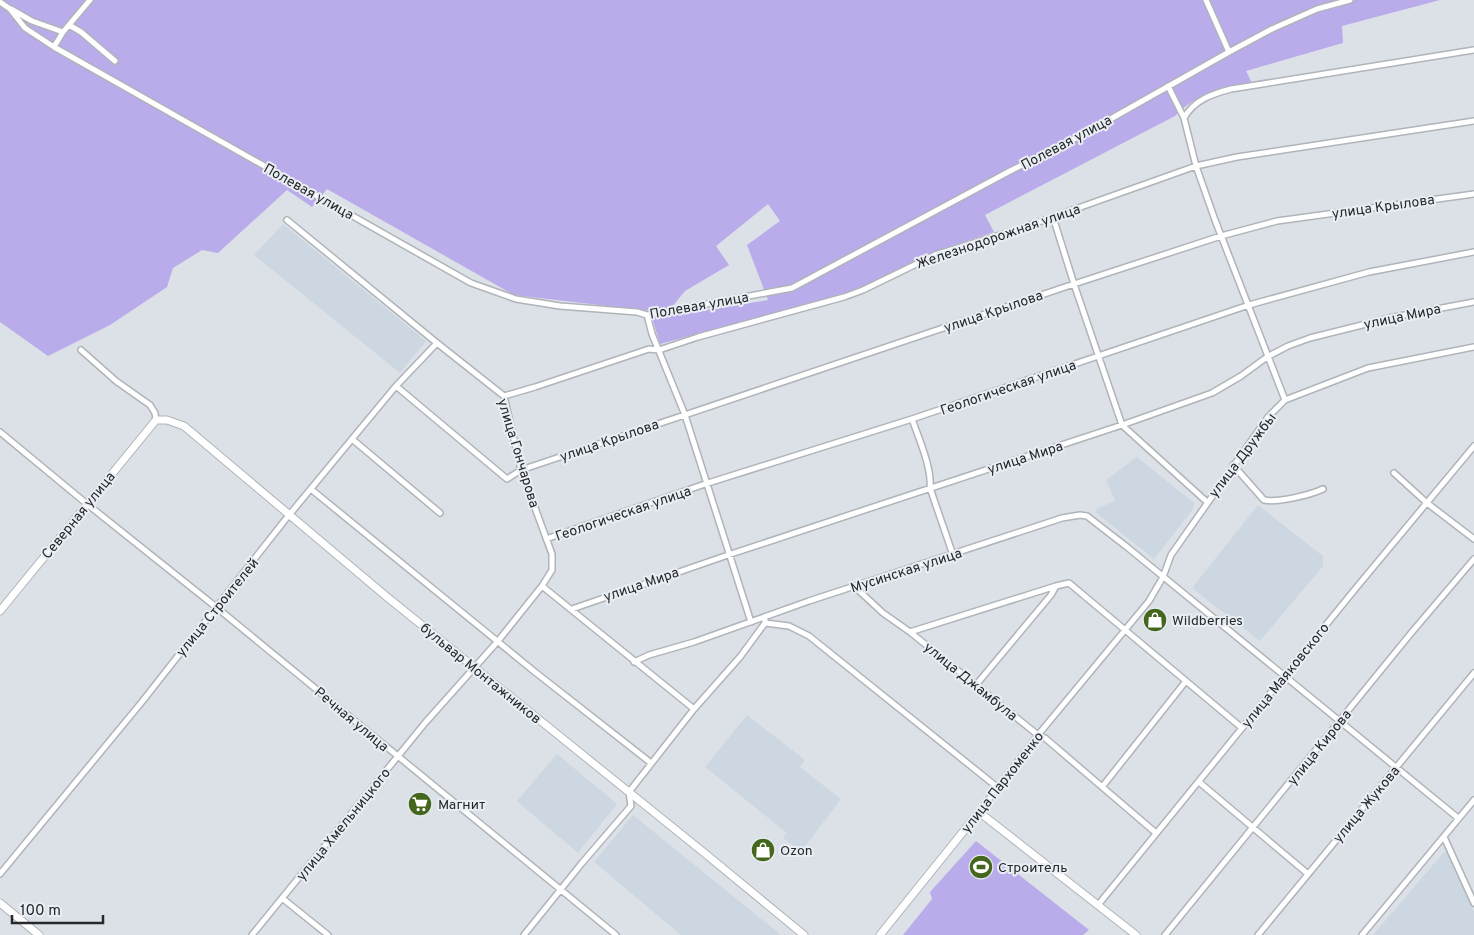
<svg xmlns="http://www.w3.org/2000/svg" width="1474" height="935" font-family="Overpass,sans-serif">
<rect width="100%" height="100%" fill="#dce1e7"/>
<path fill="#ccd7e2" d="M283,224L426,341L400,373L254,255Z
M1137,457L1194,503L1193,509L1154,559L1095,512L1098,508L1115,501L1106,480Z
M1258,505L1323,556V566L1260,641L1192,588Z
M747,715L805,760L800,767L841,799L801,852L783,838L787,833L705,767Z
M557,754L617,804L578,853L517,801Z
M633,815L781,935H681L594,862Z
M1449,851L1474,912V935H1373L1443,853Z"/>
<path fill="#baabeb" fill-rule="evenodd" d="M0,0H1440L1342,26L1343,43L1246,71L1252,83C1223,89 1196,93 1175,116L985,215L994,232L929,254L858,289L815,302L660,344L650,311L514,295L327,189L312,207L287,190L218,253L202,250L173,268L167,287L110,325L48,356L0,322ZM768,204L780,221L747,245L768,300L675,315L672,307L685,291L729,265L716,246Z
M976,841L1089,930L1083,935H903L932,899L930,892Z"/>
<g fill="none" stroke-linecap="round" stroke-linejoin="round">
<g stroke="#afb4b9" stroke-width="8">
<path id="street" d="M1206,0L1229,52
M0,2L10,9L25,28L54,47L471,283L516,299L560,306L637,312L647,315L792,288L1010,171L1084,134L1229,52L1272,29L1317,9L1350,0
M11,9L32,21L63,32
M69,25L81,32L115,61
M54,47L63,32L90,0
M1168,86L1184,118
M1053,217L1074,284L1122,425L1207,502
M647,315L652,334L685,415L751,622
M81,350L116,381L150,405L155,413L156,420
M396,386L507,479L521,470L1074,284L1221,236L1277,221L1474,194
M504,396L535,387L649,349L659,350L698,337L844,297L863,290L935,255L1019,229L1196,166L1237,157L1474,121
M1285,400L1215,220L1196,166L1184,118C1194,100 1212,94 1231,89L1474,50
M912,419C919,439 932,468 930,488L953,555
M0,432L87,504L216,607L616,935
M352,439L440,513
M1233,465L1264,500C1277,503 1310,495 1323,489
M1394,473L1427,503L1474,539
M312,490L535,672L651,763
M546,539L705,484L912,419L1249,305L1369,272L1474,252
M542,586L694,709
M855,587L883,613L910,632L1038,735L1045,738L1156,833
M572,609L728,555L1122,425L1212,393L1241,376L1267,357L1288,346L1310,338L1394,317L1474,302
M765,623L789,626L809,636L997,787
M910,632L1056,586L1069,583L1242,728
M634,662L649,655L694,642L809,601L1062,518L1080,515L1087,516L1127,547L1458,818
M976,685L1051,595L1056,586
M1199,782L1308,874
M1102,787L1186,681
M979,812L1038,735L1149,601L1163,577L1171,555L1268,417L1285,400L1368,368L1474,347
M1444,837L1474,903
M0,874L141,703L285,520L352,439L396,386L437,343
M282,898L328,935
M1098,905L1356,588L1474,446
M252,935L425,723L498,641L542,586L552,570V554L521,470L504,396L437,343L287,220
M524,935L582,863L631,806L629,792L694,709L740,657L765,623V618
M1165,935L1412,632L1474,559
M1258,935L1474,673
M1362,935L1474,800"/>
</g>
<g stroke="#afb4b9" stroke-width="9">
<path id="secondary" d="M0,611L156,420H167L184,426L387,597L702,851L804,935
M0,903L39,935
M880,935L979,812L1136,935"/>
</g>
<use href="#street" stroke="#fff" stroke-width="5"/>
<use href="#secondary" stroke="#fff" stroke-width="7"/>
</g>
<defs>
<g id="shop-disc" transform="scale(1.25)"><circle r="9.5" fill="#45661d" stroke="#e9eef4"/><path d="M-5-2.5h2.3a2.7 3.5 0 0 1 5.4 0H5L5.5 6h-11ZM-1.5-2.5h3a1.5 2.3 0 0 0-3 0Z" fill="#fff"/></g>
<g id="supermarket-disc" transform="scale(1.25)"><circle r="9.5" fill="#45661d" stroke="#e9eef4"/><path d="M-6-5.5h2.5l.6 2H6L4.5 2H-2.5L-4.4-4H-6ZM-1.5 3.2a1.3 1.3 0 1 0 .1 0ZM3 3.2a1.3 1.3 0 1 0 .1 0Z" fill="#fff"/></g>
<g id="stadium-disc" transform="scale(1.25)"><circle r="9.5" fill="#45661d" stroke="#e9eef4"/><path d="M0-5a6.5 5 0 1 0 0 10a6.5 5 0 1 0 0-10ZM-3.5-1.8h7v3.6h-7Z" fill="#fff"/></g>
</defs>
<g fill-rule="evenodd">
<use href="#shop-disc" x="1155" y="620"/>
<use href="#supermarket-disc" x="420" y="804"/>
<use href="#shop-disc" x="763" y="850"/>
<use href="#stadium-disc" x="981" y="867"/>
</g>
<g text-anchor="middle" stroke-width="4" stroke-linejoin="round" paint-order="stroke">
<g font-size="14" fill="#26282a" stroke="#e9eef4">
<text transform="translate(1066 142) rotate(-28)" y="5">Полевая улица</text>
<text transform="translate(309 191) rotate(29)" y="5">Полевая улица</text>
<text transform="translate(1383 206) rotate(-8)" y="5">улица Крылова</text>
<text transform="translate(998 236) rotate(-19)" y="5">Железнодорожная улица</text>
<text transform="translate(699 305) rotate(-10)" y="5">Полевая улица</text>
<text transform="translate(993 311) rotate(-19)" y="5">улица Крылова</text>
<text transform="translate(1402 316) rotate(-12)" y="5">улица Мира</text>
<text transform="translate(1008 387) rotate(-19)" y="5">Геологическая улица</text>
<text transform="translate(609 440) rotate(-19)" y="5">улица Крылова</text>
<text transform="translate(519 453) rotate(73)" y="5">улица Гончарова</text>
<text transform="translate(1242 455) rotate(-53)" y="5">улица Дружбы</text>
<text transform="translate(1025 457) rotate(-18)" y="5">улица Мира</text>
<text transform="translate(623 513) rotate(-19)" y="5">Геологическая улица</text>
<text transform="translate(78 515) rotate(-51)" y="5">Северная улица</text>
<text transform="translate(906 570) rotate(-18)" y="5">Мусинская улица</text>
<text transform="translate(641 584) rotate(-19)" y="5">улица Мира</text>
<text transform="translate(217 607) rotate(-51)" y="5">улица Строителей</text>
<text transform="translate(481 673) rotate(39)" y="5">бульвар Монтажников</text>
<text transform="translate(1285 675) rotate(-51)" y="5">улица Маяковского</text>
<text transform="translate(971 681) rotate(39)" y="5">улица Джамбула</text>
<text transform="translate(352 719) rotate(40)" y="5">Речная улица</text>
<text transform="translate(1319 747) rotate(-51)" y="5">улица Кирова</text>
<text transform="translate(1002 782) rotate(-52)" y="5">улица Пархоменко</text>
<text transform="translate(1366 804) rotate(-50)" y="5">улица Жукова</text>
<text transform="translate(343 824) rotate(-51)" y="5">улица Хмельницкого</text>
</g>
<g font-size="14" fill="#26282a" stroke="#e9eef4" text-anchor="start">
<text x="1172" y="625">Wildberries</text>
<text x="438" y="809">Магнит</text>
<text x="780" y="855">Ozon</text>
<text x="998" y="872">Строитель</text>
</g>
</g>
<path d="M12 915v8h91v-8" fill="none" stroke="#26282a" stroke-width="2.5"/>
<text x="20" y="915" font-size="15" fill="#26282a" stroke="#e9eef4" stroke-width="4" paint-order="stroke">100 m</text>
</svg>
